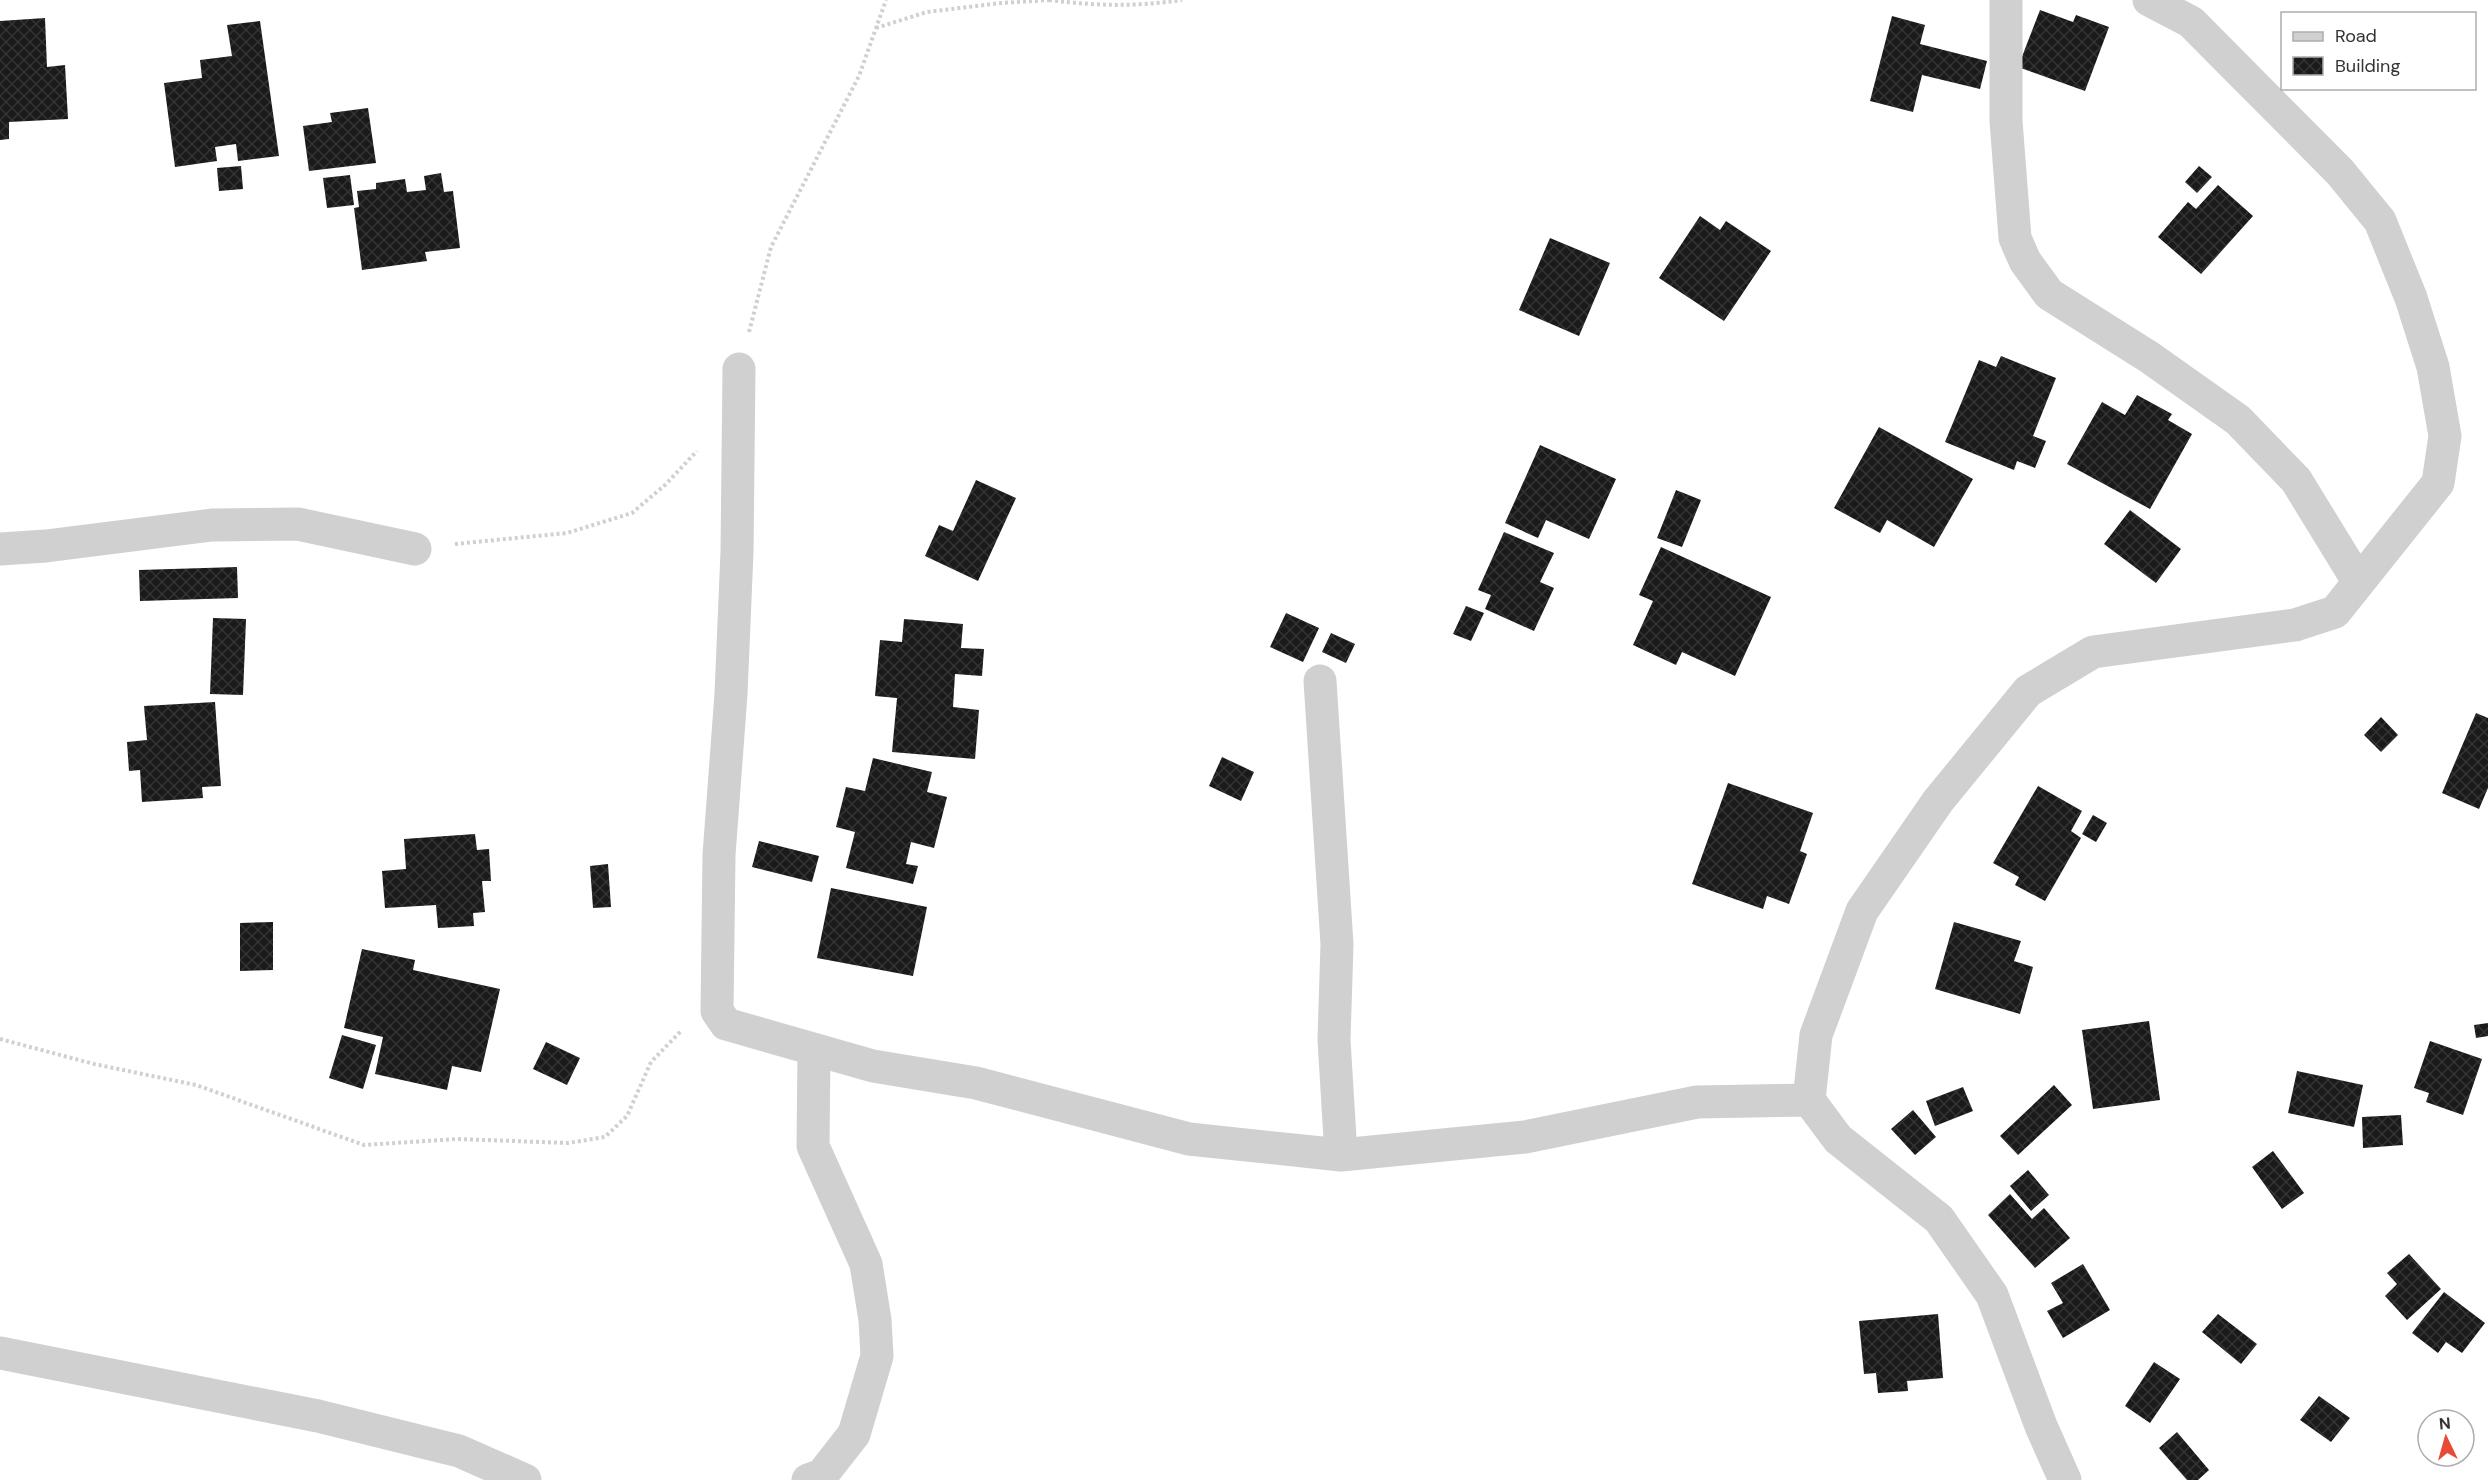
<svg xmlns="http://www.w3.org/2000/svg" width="2488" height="1480" font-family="'DM Sans',sans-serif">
<defs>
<pattern id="building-cross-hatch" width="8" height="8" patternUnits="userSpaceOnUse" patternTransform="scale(1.5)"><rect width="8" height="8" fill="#1a1a1a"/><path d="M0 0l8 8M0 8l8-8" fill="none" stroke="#333"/></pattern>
</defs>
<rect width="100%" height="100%" fill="#fff"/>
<path fill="url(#building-cross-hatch)" d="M2040,10L2073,22L2076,15L2109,27L2085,91L2018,67Z
M1892,16L1925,25L1920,44L1987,61L1980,89L1922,75L1913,112L1870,101Z
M45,18L47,67L65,65L68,119L9,122V139L0,140V21Z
M260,21L279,156L238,161L236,144L215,147L217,161L175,167L164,83L202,78L200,60L232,56L227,25Z
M368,108L376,163L309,171L303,126L332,122L330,113Z
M241,166L243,189L219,191L217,168Z
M2199,166L2212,177L2197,193L2185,182Z
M441,173L444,192L453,191L460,248L425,252L427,261L362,270L354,208L359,207L357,191L376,189V183L405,179L407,192L426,190L424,176Z
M350,175L354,205L327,208L323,178Z
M2218,185L2253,216L2201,274L2158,237L2188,202L2196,209Z
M1700,216L1720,230L1726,221L1771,251L1724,321L1659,278Z
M1550,238L1610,263L1579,336L1519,310Z
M2001,356L2056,378L2033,436L2046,441L2035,468L2017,461L2014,470L1945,442L1979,360L1996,367Z
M2137,395L2172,414L2168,420L2192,434L2150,509L2067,464L2102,402L2125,415Z
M1879,427L1973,479L1934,547L1887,520L1880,533L1834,508Z
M1540,445L1616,479L1589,539L1546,520L1538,538L1505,523Z
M976,480L1016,498L978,581L925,556L939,525L953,531Z
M1676,490L1701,500L1682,547L1657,538Z
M2130,510L2181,549L2156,583L2104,544Z
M1504,532L1554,553L1540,582L1554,588L1534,631L1485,609L1491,595L1478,590Z
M1661,547L1771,597L1735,676L1682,652L1676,665L1633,645L1653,601L1639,595Z
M237,567L238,598L140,601L139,570Z
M1466,606L1484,613L1471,641L1453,634Z
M1286,613L1319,628L1303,662L1270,647Z
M213,618L246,619L243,695L210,694Z
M904,619L963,624L961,648L984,649L982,676L955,674L953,707L979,710L975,759L892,752L897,698L875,696L880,640L902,642Z
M1331,633L1355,644L1346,663L1322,652Z
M215,702L221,786L202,787L203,798L142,802L140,770L129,771L127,742L147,740L144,706Z
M2476,713L2488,718V788L2479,809L2442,793Z
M2381,717L2398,735L2381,752L2364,735Z
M1222,757L1254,772L1241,801L1209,786Z
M873,758L932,772L927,792L947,797L934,848L911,842L906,864L918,866L913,884L846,868L855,832L836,827L846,787L865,791Z
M1728,783L1813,813L1800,851L1807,854L1789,904L1767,896L1763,909L1692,884Z
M2038,786L2082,811L2071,831L2081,838L2045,901L2015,885L2019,877L1993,863Z
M2093,815L2107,823L2096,842L2082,834Z
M475,834L477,850L489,849L491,881H482L485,912L473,913L474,926L438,928L436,905L385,908L382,871L406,869L404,839Z
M759,841L819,856L812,882L752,867Z
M608,864L611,907L593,908L590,866Z
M831,888L927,907L913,976L817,958Z
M273,922V970L240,971V923Z
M1954,922L2021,941L2014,961L2033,967L2020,1014L1935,989Z
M362,949L415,960L413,970L500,989L481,1072L452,1066L447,1090L375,1074L383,1037L344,1028Z
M2149,1021L2160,1100L2093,1109L2082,1030Z
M2488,1023V1036L2476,1038L2474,1025Z
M342,1035L376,1045L363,1089L329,1078Z
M2430,1041L2482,1059L2463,1115L2426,1102L2429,1093L2414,1088Z
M546,1042L580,1058L567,1085L533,1069Z
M2297,1071L2363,1085L2354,1127L2288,1113Z
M2054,1085L2072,1105L2018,1155L2000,1136Z
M1963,1087L1973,1111L1935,1126L1926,1101Z
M1913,1110L1936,1137L1915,1155L1891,1129Z
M2401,1115L2403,1145L2363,1148L2362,1117Z
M2273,1151L2304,1193L2282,1209L2252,1167Z
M2028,1170L2049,1195L2031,1211L2010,1186Z
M2010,1194L2032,1219L2044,1208L2070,1238L2035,1268L1988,1215Z
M2409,1254L2441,1289L2407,1320L2385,1296L2397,1284L2387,1273Z
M2083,1264L2110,1310L2063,1338L2047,1311L2063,1303L2051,1283Z
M2444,1292L2485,1323L2462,1353L2446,1342L2438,1353L2412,1333Z
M1938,1314L1943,1378L1907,1381L1908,1391L1878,1393L1876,1373L1864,1374L1859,1321Z
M2218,1314L2257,1344L2241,1364L2202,1332Z
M2154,1362L2180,1379L2150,1423L2125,1406Z
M2319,1396L2350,1418L2331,1442L2300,1420Z
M2177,1432L2209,1470L2198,1480H2187L2159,1448Z"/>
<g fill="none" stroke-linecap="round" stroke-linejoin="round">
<path stroke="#d0d0d0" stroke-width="4" stroke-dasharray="3 3" stroke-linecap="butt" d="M1049,0C1098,6 1133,7 1182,0
M876,28L927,12L1001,3L1049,0
M749,332L771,247L859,76L886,0
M455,544L567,533L632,513L665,485L697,451
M0,1039L94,1064L196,1085L364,1145L457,1139L568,1143L605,1137L627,1116L651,1062L682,1030"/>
<path stroke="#d0d0d0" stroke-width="33" d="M2006,0V121L2015,238L2025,261L2049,294L2149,357L2238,420L2296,480L2358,581
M739,369L737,552L731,694L719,855L717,1011L726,1024L873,1066L976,1083L1189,1139L1341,1155L1525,1137L1697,1102L1809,1100
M0,549L46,546L212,525L298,524L415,549
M1320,681L1337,944L1334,1040L1341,1155
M0,1353L318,1416L459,1451L525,1480
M808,1480L822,1475L854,1434L877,1356L875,1320L866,1264L813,1146L814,1051
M2065,1480L2041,1426L1992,1295L1939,1219L1838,1139L1809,1100L1816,1035L1862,911L1938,801L2028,691L2093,652L2295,625L2335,612L2438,483L2445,436L2433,367L2411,298L2380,221L2340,172L2191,22L2149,0"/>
</g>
<rect x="2281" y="12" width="195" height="78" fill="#ffffff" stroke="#adadad" stroke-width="1.5"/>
<rect x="2293" y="32" width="30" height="9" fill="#d0d0d0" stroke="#adadad" stroke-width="1.5"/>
<text x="2335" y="42" font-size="18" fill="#333333">Road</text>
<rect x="2293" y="57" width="30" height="18" fill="url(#building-cross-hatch)" stroke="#adadad" stroke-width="1.5"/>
<text x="2335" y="72" font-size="18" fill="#333333">Building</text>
<g transform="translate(2446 1438) rotate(355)"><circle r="28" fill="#ffffff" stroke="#adadad" stroke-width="1.5"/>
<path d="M0-4.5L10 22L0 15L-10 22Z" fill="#e94935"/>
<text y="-9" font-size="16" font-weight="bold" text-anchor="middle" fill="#333333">N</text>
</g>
</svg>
